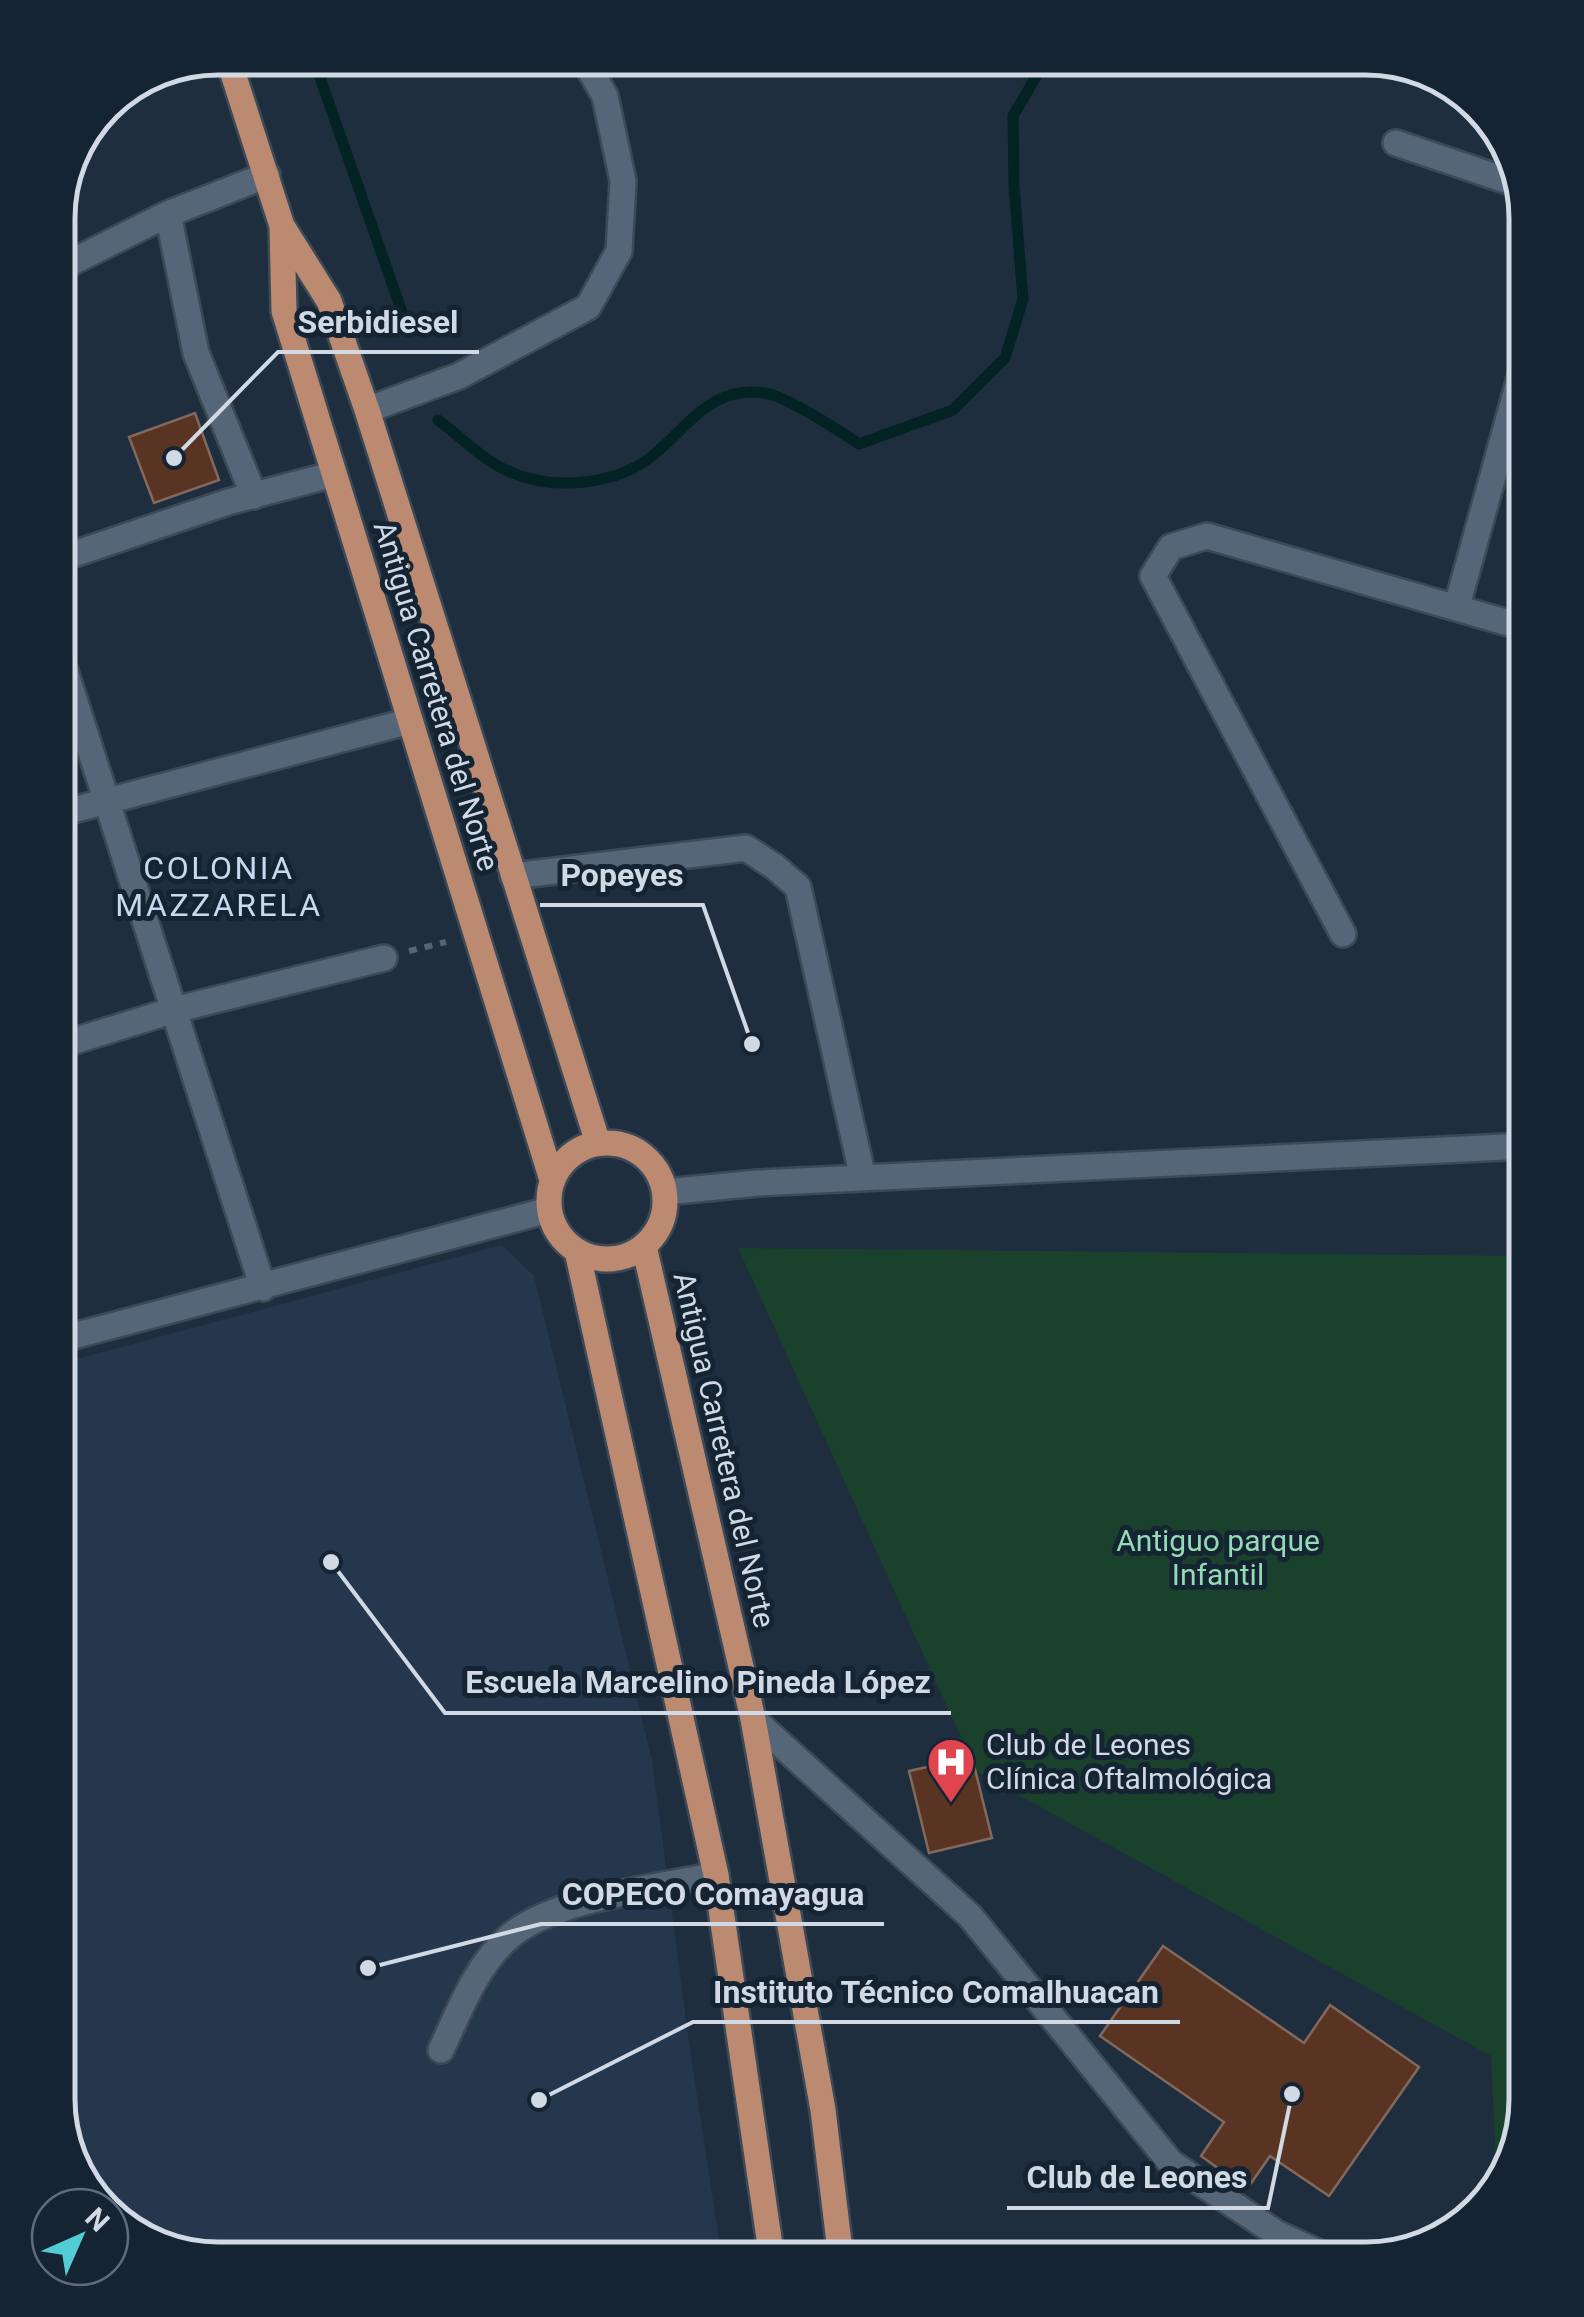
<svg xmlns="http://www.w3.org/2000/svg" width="1584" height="2317" font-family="Roboto,sans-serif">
<rect width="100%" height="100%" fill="#1f2e3e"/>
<path fill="#24374c" d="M502,1245L534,1276L652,1760L689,2043L722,2259H208L129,2233L110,2212V2207H105L79,2179L58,2099V1364Z"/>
<path fill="#19412c" d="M738,1248L1526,1256V2099L1505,2180L1497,2187L1491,2056L977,1772Z"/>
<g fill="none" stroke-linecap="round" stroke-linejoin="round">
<path stroke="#022223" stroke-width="11" d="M317,69L408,329
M438,420C460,436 482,459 506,470C551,492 619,486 657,452C691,423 713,385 765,393C788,397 838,430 859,444L953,410L1005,358L1023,299L1014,186L1013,116L1040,70L1052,58"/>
</g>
<path fill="#593422" stroke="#82695e" stroke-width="2.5" d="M195,413L219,480L154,503L129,437Z
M972,1757L992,1838L929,1853L909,1771Z
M1163,1946L1304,2043L1330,2005L1419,2067L1329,2196L1270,2156L1247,2189L1201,2156L1224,2122L1100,2036Z"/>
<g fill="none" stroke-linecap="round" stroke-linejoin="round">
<g stroke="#3c4956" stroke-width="30">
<path id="minor" d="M1396,143L1517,184
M58,269L168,214
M367,410L459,376L588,307L619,251L623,181L605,96L583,58
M254,496L196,353L168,214L267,175
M62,558L228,502L334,474
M1457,606L1526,356
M58,668L65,671L263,1288
M58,814L410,721
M513,876L746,848L775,867L798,887L863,1178
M1343,934L1153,576L1171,547L1207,536L1526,628
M58,1046L174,1010L384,958
M665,1192L758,1183L1526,1146
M58,1340L549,1210
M753,1719L970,1916L1171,2163L1276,2233L1332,2259
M441,2050C459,2012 476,1965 509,1937C554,1898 656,1888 716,1875"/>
</g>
<g stroke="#3c4956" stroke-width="30">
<path id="major" d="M228,58L282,226L284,311L552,1180
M282,226L329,301L367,410L598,1143
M549 1201a58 58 0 1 1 116 0a58 58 0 1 1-116 0Z
M644,1246L753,1719L823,2110L841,2259
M577,1251L716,1875L772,2259"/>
</g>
<path stroke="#576473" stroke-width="6" stroke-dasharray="8 8" stroke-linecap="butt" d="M409,951L446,942"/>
<use href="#minor" stroke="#556678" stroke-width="25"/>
<use href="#major" stroke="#bb8a71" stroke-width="25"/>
</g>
<defs>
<g id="hospital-pin" transform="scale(2.5)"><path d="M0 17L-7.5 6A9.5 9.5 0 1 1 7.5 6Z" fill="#e0444e" stroke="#152433"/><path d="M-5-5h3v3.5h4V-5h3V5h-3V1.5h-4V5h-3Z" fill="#fff"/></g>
</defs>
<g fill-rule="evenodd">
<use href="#hospital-pin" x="951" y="1762"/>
</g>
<g text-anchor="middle" stroke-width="10" stroke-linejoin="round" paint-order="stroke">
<g font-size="30" fill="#d0d9e4" stroke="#152433">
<text transform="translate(436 696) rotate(73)" y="10">Antigua Carretera del Norte</text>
<text transform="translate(724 1450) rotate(77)" y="10">Antigua Carretera del Norte</text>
</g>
<g font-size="30" fill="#94dbb3" stroke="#152433">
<text x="1218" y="1551">Antiguo parque<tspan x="1218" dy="34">Infantil</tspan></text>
</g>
<g font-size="30" fill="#d0d9e4" stroke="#152433" text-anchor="start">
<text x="986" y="1755">Club de Leones<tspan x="986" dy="34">Clínica Oftalmológica</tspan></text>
</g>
<g font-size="32" letter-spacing="2.5" fill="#c6d9ee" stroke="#152433">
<text x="219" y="879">COLONIA<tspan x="219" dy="37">MAZZARELA</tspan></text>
</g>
</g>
<path d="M0 0H1584V2317H0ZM218 75H1366A143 143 0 0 1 1509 218V2099A143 143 0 0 1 1366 2242H218A143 143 0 0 1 75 2099V218A143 143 0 0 1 218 75Z" fill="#152433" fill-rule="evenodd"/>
<path fill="none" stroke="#d0d9e4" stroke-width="5" d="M218 75H1366A143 143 0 0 1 1509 218V2099A143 143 0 0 1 1366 2242H218A143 143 0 0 1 75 2099V218A143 143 0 0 1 218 75Z"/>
<path fill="none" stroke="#d0d9e4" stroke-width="4" d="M174 458L278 352H479M752 1044L703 905H540M331 1562L445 1713H951M368 1968L541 1924H884M539 2100L693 2022H1180M1292 2094L1268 2208H1007"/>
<g fill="#d0d9e4" stroke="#152433" stroke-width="4">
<circle cx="174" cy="458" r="10"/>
<circle cx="752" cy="1044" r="10"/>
<circle cx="331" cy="1562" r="10"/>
<circle cx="368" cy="1968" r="10"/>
<circle cx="539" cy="2100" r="10"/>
<circle cx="1292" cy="2094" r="10"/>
</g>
<g font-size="32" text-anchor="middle" font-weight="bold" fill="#d0d9e4" stroke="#152433" stroke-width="10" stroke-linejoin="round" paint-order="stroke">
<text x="378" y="333">Serbidiesel</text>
<text x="622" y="886">Popeyes</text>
<text x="698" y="1693">Escuela Marcelino Pineda López</text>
<text x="713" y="1905">COPECO Comayagua</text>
<text x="936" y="2003">Instituto Técnico Comalhuacan</text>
<text x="1137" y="2188">Club de Leones</text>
</g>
<g transform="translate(80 2237) rotate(45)"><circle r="48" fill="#152433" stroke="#606c7a" stroke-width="2.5"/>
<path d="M0-8L18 38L0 25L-18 38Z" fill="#52ccd5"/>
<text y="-15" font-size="28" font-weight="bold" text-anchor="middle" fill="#d0d9e4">N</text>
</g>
</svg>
